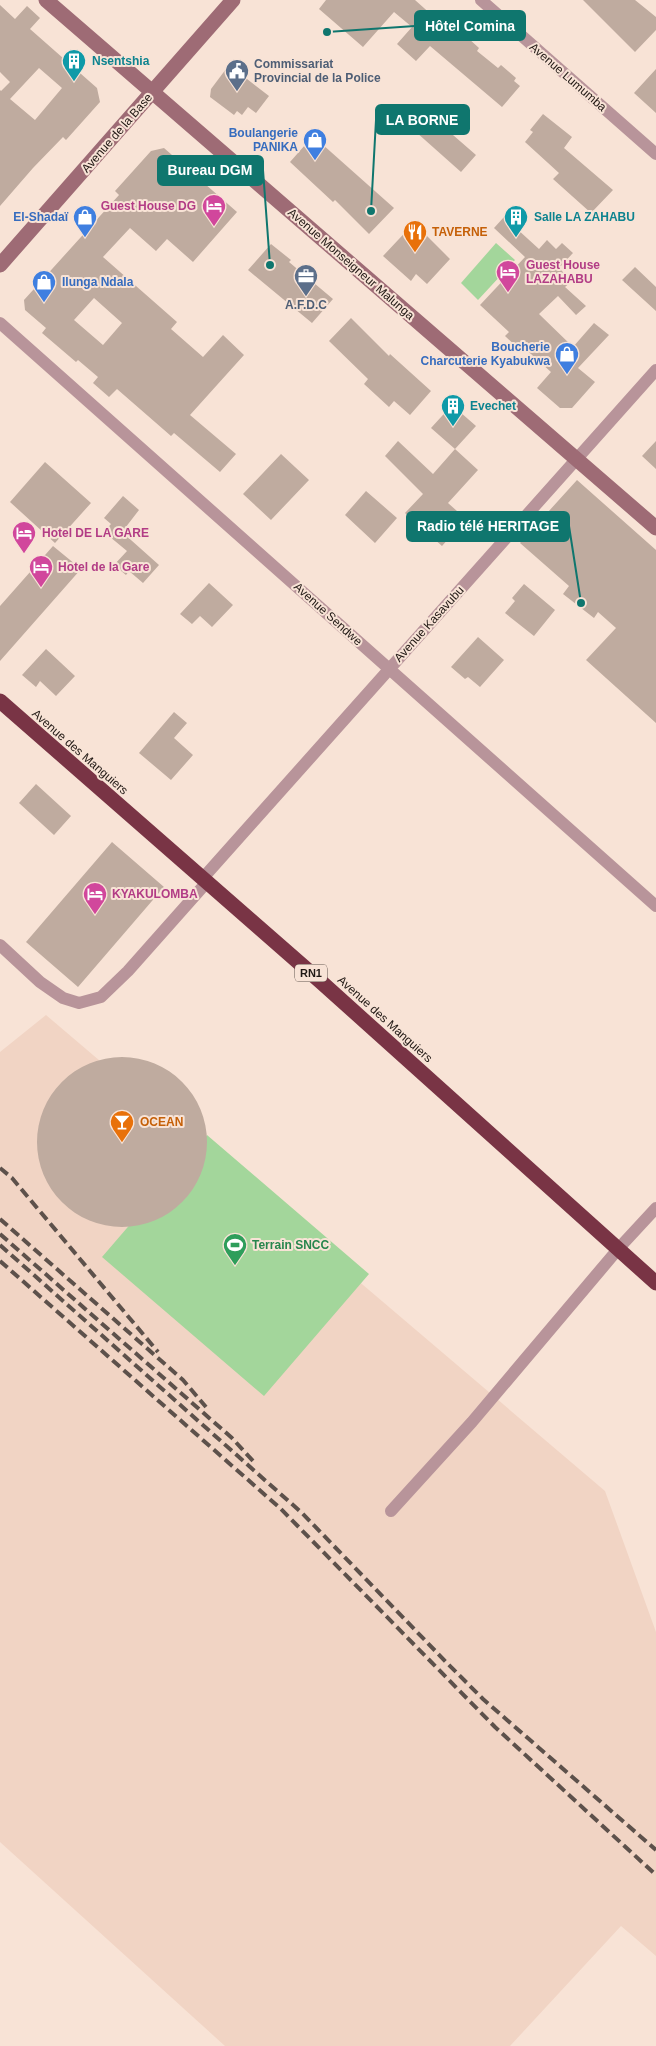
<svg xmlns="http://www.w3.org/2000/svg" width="656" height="2046" font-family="Arial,sans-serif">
<rect width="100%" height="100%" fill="#f8e3d6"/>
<path fill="#f1d4c4" d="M46,1015L605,1491L656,1632V1956L621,1926L510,2046H225L0,1842V1052Z"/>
<path fill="#a3d69b" d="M496,243L515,260L478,300L461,283Z
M207,1135L369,1274L264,1396L102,1257Z"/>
<path fill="#bfab9f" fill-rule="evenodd" d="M326,0H415L452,33L457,28L479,48L477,51L498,68L501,65L516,78L514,81L520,86L502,107L430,46L416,61L397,44L412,27L394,12L363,47L319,9Z
M583,0H635L656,17V30L635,52Z
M0,5L15,19L27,6L40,18L30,29L97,88L100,102L66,140L63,137L33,168L0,206V90L1,91L10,82L0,72ZM39,68L62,88L35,120L10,99Z
M229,65L269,96L256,113L248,107L242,115L237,111L234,115L210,97L211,89Z
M656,69V113L634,93Z
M543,114L572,137L564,148L613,190L591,213L553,179L559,173L525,142L533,132L530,130Z
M430,115L476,155L461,172L416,132Z
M313,136L394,208L369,234L335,200L333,202L290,162Z
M164,148L237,212L193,262L167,239L156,251L130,228L103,257L177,322L171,329L203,357L223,335L244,355L190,415L236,454L220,472L174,433L171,436L117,389L109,397L93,383L98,377L78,360L76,362L42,333L46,328L25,310L24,300L119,195L115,191L151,151ZM94,298L122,323L103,345L74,320Z
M504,217L539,249L547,240L556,249L562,243L573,253L559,268L572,281L565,287L586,306L576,315L558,296L539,314L573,347L594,323L609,335L578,368L595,382L572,408H560L537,388L551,372L522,346L519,349L505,336L509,332L480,305L525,257L494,228Z
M414,223L450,259L427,284L416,274L411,281L383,256Z
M271,244L291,260L289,262L333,299L312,323L248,270Z
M635,267L656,287V311L622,280Z
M351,318L389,356L390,354L431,391L410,415L394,401L389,407L364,384L368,379L329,341Z
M452,405L476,426L455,449L431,428Z
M398,441L433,474L455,449L478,470L448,503L466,519L442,546L405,513L423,494L385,456Z
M656,441V469L642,456Z
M281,454L309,480L271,520L243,494Z
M45,462L91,503L55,543L10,502Z
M577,480L656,550V723L586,660L616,628L598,612L594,618L563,594L569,586L520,543Z
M366,491L397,518L375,543L345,515Z
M123,496L139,510L122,532L159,565L143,583L129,571L126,575L114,565L127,551L104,532L111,524L104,518Z
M53,546L81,569L0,661V606Z
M209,583L233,605L212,627L200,616L192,624L180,614Z
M524,584L555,610L534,636L505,613L515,601L512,598Z
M478,637L504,660L480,687L468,677L465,679L451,667Z
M46,649L75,676L56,696L40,681L36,687L22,675Z
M174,712L187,723L174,738L193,755L171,780L139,753Z
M36,784L71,816L54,835L19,803Z
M112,842L164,887L78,987L26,942Z
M37 1142a85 85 0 1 1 170 0a85 85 0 1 1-170 0Z"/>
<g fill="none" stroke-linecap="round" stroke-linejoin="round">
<path stroke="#b8949a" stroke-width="12" d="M481,0L656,154
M0,323L656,906
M203,878L656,370
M0,945L40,982L63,998L79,1003L101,997L128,971L207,882
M391,1511L472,1422L619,1248L656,1208"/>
<path stroke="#9e6b75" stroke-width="15" d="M46,0L656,528
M0,265L233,0"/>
<path stroke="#793445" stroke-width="15" d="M0,701L320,981L656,1283"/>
<path stroke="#5d514b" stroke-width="4" stroke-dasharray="10 5" stroke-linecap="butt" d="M0,1168L12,1178L158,1352
M0,1219L183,1380L206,1407
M0,1234L232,1438L253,1461
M0,1245L302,1513L447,1663L483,1699L656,1850
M0,1261L281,1509L495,1727L656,1875"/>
</g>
<defs>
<g id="building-pin" transform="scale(1.25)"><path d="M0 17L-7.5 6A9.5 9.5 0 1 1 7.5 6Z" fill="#0f9aa8" stroke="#f8e3d6"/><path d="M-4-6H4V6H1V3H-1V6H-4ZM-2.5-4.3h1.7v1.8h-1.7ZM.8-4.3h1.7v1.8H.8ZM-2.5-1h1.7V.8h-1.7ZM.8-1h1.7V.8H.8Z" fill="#fff"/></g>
<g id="civic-pin" transform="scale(1.25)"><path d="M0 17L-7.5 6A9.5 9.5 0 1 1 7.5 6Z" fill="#5c6f8a" stroke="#f8e3d6"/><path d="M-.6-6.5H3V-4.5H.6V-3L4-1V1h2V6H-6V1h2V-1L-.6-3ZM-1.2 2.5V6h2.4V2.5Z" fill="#fff"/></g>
<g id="shop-pin" transform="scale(1.25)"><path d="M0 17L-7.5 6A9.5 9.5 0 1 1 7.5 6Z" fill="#3f7fe0" stroke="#f8e3d6"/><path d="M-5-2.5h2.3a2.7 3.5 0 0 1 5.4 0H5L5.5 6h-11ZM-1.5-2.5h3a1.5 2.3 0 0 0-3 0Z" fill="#fff"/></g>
<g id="hotel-pin" transform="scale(1.25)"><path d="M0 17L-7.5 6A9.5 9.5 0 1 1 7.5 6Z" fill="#d1479c" stroke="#f8e3d6"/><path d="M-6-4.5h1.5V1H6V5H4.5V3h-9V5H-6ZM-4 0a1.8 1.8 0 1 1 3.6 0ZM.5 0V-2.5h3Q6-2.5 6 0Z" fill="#fff"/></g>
<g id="restaurant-pin" transform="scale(1.25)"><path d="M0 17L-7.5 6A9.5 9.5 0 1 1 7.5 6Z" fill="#e8710a" stroke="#f8e3d6"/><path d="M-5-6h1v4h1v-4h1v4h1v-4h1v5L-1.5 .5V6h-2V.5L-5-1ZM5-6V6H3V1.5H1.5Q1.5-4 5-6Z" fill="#fff"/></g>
<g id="office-pin" transform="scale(1.25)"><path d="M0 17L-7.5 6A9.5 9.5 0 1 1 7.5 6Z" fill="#5c6f8a" stroke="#f8e3d6"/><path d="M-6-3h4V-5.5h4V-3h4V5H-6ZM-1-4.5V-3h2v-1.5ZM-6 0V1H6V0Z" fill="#fff"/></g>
<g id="bar-pin" transform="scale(1.25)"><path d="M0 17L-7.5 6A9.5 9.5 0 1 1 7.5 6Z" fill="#e8710a" stroke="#f8e3d6"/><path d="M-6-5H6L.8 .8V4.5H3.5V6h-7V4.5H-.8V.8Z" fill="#fff"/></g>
<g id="stadium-pin" transform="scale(1.25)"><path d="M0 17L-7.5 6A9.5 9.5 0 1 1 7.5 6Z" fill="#2e9e5b" stroke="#f8e3d6"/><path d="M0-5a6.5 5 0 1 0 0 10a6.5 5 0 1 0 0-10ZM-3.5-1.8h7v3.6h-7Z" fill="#fff"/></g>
</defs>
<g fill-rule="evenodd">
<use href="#building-pin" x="74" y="61"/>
<use href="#civic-pin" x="237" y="71"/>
<use href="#shop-pin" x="315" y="140"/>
<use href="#hotel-pin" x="214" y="206"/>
<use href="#shop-pin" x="85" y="217"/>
<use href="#building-pin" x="516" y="217"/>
<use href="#restaurant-pin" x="415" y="232"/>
<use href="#hotel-pin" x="508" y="272"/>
<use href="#office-pin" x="306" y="276"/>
<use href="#shop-pin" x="44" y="282"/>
<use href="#shop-pin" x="567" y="354"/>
<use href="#building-pin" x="453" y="406"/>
<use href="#hotel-pin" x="24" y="533"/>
<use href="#hotel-pin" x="41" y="567"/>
<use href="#hotel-pin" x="95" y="894"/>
<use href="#bar-pin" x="122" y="1122"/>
<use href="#stadium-pin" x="235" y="1245"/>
</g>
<g text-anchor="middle" stroke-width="4" stroke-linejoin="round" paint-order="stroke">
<rect fill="#f8e3d6" stroke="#61554e" stroke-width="1" x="295" y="964.5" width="32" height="17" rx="4"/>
<g font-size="11" font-weight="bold" fill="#201814">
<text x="311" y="977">RN1</text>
</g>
<g font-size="12" font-weight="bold" fill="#0d838f" stroke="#f8e3d6" text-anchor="start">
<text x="92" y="65">Nsentshia</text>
<text x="534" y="221">Salle LA ZAHABU</text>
<text x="470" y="410">Evechet</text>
</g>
<g font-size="12" font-weight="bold" fill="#4e5e75" stroke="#f8e3d6" text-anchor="start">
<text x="254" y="68">Commissariat<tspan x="254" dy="14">Provincial de la Police</tspan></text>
<text x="306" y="309" text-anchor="middle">A.F.D.C</text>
</g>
<g font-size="12" fill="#201814" stroke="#f8e3d6">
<text transform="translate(568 77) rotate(41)" y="4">Avenue Lumumba</text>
<text transform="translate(117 133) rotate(-49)" y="4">Avenue de la Base</text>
<text transform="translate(351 264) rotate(41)" y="4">Avenue Monseigneur Malunga</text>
<text transform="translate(328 614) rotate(42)" y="4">Avenue Sendwe</text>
<text transform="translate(429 624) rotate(-48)" y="4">Avenue Kasavubu</text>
<text transform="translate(80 752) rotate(41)" y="4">Avenue des Manguiers</text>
<text transform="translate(385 1019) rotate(42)" y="4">Avenue des Manguiers</text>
</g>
<g font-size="12" font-weight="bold" fill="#366cbe" stroke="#f8e3d6" text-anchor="end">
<text x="298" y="137">Boulangerie<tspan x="298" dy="14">PANIKA</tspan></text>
<text x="68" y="221">El-Shadaï</text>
<text x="62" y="286" text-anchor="start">Ilunga Ndala</text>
<text x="550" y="351">Boucherie<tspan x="550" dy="14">Charcuterie Kyabukwa</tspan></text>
</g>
<g font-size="12" font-weight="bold" fill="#b23c85" stroke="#f8e3d6" text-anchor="start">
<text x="196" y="210" text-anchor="end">Guest House DG</text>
<text x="526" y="269">Guest House<tspan x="526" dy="14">LAZAHABU</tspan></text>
<text x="42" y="537">Hotel DE LA GARE</text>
<text x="58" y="571">Hotel de la Gare</text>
<text x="112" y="898">KYAKULOMBA</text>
</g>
<g font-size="12" font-weight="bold" fill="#c56008" stroke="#f8e3d6" text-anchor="start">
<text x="432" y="236">TAVERNE</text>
<text x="140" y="1126">OCEAN</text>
</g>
<g font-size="12" font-weight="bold" fill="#27864d" stroke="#f8e3d6" text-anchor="start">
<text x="252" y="1249">Terrain SNCC</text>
</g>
</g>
<path fill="none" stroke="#0f766e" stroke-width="2" d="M327 32L415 26M371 211L376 120M270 265L263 170M581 603L569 526"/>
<g fill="#0f766e" stroke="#f8e3d6" stroke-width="2">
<circle cx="327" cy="32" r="5"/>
<circle cx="371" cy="211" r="5"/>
<circle cx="270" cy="265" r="5"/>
<circle cx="581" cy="603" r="5"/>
</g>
<g fill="#0f766e" stroke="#0f766e" stroke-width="2">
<rect x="415" y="11" width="110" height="29" rx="5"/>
<rect x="376" y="105" width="93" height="29" rx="5"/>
<rect x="158" y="156" width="105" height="29" rx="5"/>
<rect x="407" y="512" width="162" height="29" rx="5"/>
</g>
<g font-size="14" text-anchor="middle" font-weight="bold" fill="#fff">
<text x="470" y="31">Hôtel Comina</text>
<text x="422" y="125">LA BORNE</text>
<text x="210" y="175">Bureau DGM</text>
<text x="488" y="531">Radio télé HERITAGE</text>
</g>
</svg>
